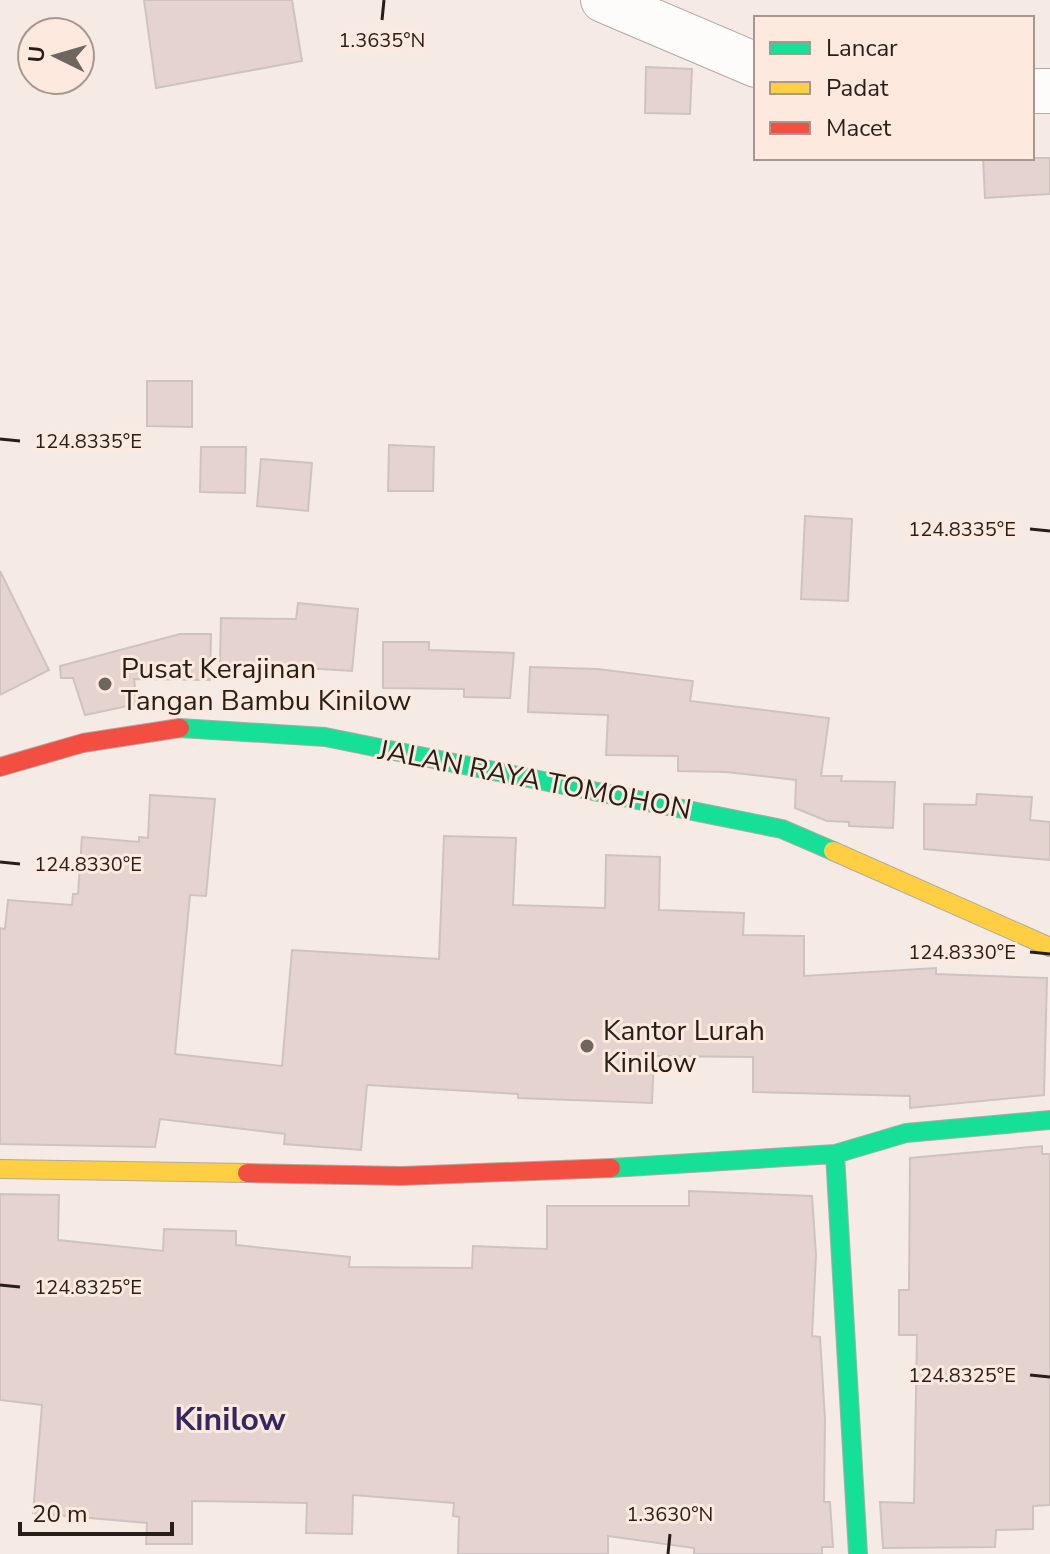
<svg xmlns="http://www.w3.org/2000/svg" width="1050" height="1554" font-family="'Nunito Sans',sans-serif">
<rect width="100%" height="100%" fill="#f6ebe4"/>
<path fill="#e4d3ce" stroke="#cec3c0" stroke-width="2" d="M144,0H292L302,61L156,88Z
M646,67L692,69L690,114L645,113Z
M983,158H1050V194L985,198Z
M147,381H192V427L147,426Z
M389,445L434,447L433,491H388Z
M201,447H246L245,493L200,492Z
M261,459L312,463L308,511L257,506Z
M805,516L852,519L848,601L801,599Z
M0,571L49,670L0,695Z
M298,603L358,609L352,671L220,663L221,618L296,619Z
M180,634H211L210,680L134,679L137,704L85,715L73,678H61L60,666Z
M383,642H429V650L514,653L510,698L464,697V689L383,688Z
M530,667L598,669L693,681L690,701L829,718L821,776H842L841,781L895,782L893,828L849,826V822L827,821L795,808L796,780L726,772L678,771V756L606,755L608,715L528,712Z
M977,794L1032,797L1030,820L1050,822V860L924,849V804L976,805Z
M150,795L215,799L206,896L190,895L175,1054L282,1066L292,950L439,959L444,836L516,838L513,905L605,908L606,855L660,857L659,910L744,913L743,935L804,936V976L936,968V974L1047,978L1044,1095L910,1108V1096L753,1092V1057L654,1056L652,1103L518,1098V1094L367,1085L361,1150L284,1144L285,1134L160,1119L155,1147L0,1144V928L5,929L8,900L72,905L73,894H78L82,837L139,842V837L148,838Z
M1042,1146V1154H1050V1505L1033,1506V1529L996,1530L995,1547L883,1548L880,1502L914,1503L917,1335H899V1290H909L910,1158Z
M689,1191L812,1196L816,1255L812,1336L820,1337L825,1419L824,1502H830L833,1547H822V1554H694V1548L608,1536V1554H458L459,1517L453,1516L454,1503L353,1495L352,1534L306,1533L307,1503L192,1501V1544H146L147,1523L33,1513L42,1405L0,1400V1194L59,1195L58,1240L163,1251L164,1229L236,1231V1245L350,1257L349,1267L472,1268L473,1246L547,1249V1206H689Z"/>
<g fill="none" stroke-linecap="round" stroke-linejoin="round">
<g stroke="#b2a9a3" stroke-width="46">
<path id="street" d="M603,0L756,65
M1032,91H1050"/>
</g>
<g stroke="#b2a9a3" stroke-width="20">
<path id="fast" d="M180,728L325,737L782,829L833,851
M835,1154L858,1554
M611,1168L835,1154L906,1133L1050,1120"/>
</g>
<g stroke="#b2a9a3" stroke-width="20">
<path id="slow" d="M833,851L1050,947
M0,1169L247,1173"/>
</g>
<g stroke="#b2a9a3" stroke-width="20">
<path id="jam" d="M0,767L83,743L180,728
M247,1173L402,1176L611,1168"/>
</g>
<use href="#street" stroke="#fefcfb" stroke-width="44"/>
<use href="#fast" stroke="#16e098" stroke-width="18"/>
<use href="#slow" stroke="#ffcf43" stroke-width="18"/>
<use href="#jam" stroke="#f24e42" stroke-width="18"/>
</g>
<path fill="none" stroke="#271e19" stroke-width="3" d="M382,20L384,0M0,439L20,441M1030,529L1050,531M0,862L20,864M1030,952L1050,954M0,1285L20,1287M1030,1375L1050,1377M668,1554L670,1534"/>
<g fill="#6f6660" stroke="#fde9dd" stroke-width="3">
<circle cx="105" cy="684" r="8"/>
<circle cx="587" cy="1046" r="8"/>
</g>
<g text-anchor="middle" stroke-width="6" stroke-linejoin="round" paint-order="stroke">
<g font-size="28" fill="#271e19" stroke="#fde9dd" text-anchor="start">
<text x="121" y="678">Pusat Kerajinan<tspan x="121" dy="32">Tangan Bambu Kinilow</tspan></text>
<text x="603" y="1040">Kantor Lurah<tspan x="603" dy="32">Kinilow</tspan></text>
</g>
<g font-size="28" fill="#271e19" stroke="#fde9dd">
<text transform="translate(535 779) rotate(11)" y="10">JALAN RAYA TOMOHON</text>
</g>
<g font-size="32" font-weight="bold" fill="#342762" stroke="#fde9dd">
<text x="230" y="1430">Kinilow</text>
</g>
</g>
<g font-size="20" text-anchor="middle" fill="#271e19" stroke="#fde9dd" stroke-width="6" stroke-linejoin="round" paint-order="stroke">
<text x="382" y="47">1.3635°N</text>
<text x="88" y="448">124.8335°E</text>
<text x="962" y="536">124.8335°E</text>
<text x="88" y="871">124.8330°E</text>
<text x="962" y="959">124.8330°E</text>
<text x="88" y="1294">124.8325°E</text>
<text x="962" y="1382">124.8325°E</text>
<text x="670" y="1521">1.3630°N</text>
</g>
<rect x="754" y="16" width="280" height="144" fill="#fde9dd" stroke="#a7988f" stroke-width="2"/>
<rect x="770" y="42" width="40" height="12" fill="#16e098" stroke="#a7988f" stroke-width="2"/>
<text x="826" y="56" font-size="24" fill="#271e19">Lancar</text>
<rect x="770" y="82" width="40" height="12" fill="#ffcf43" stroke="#a7988f" stroke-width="2"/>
<text x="826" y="96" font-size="24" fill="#271e19">Padat</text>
<rect x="770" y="122" width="40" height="12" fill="#f24e42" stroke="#a7988f" stroke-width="2"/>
<text x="826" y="136" font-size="24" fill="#271e19">Macet</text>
<g transform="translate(56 56) rotate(275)"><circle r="38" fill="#fde9dd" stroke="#a7988f" stroke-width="2"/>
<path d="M0-6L14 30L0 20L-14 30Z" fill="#6f6660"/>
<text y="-12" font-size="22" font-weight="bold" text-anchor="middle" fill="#271e19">U</text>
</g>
<path d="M20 1522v12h152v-12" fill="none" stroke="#271e19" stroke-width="4"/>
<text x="32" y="1522" font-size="24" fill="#271e19" stroke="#fde9dd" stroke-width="6" paint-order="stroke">20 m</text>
</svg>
